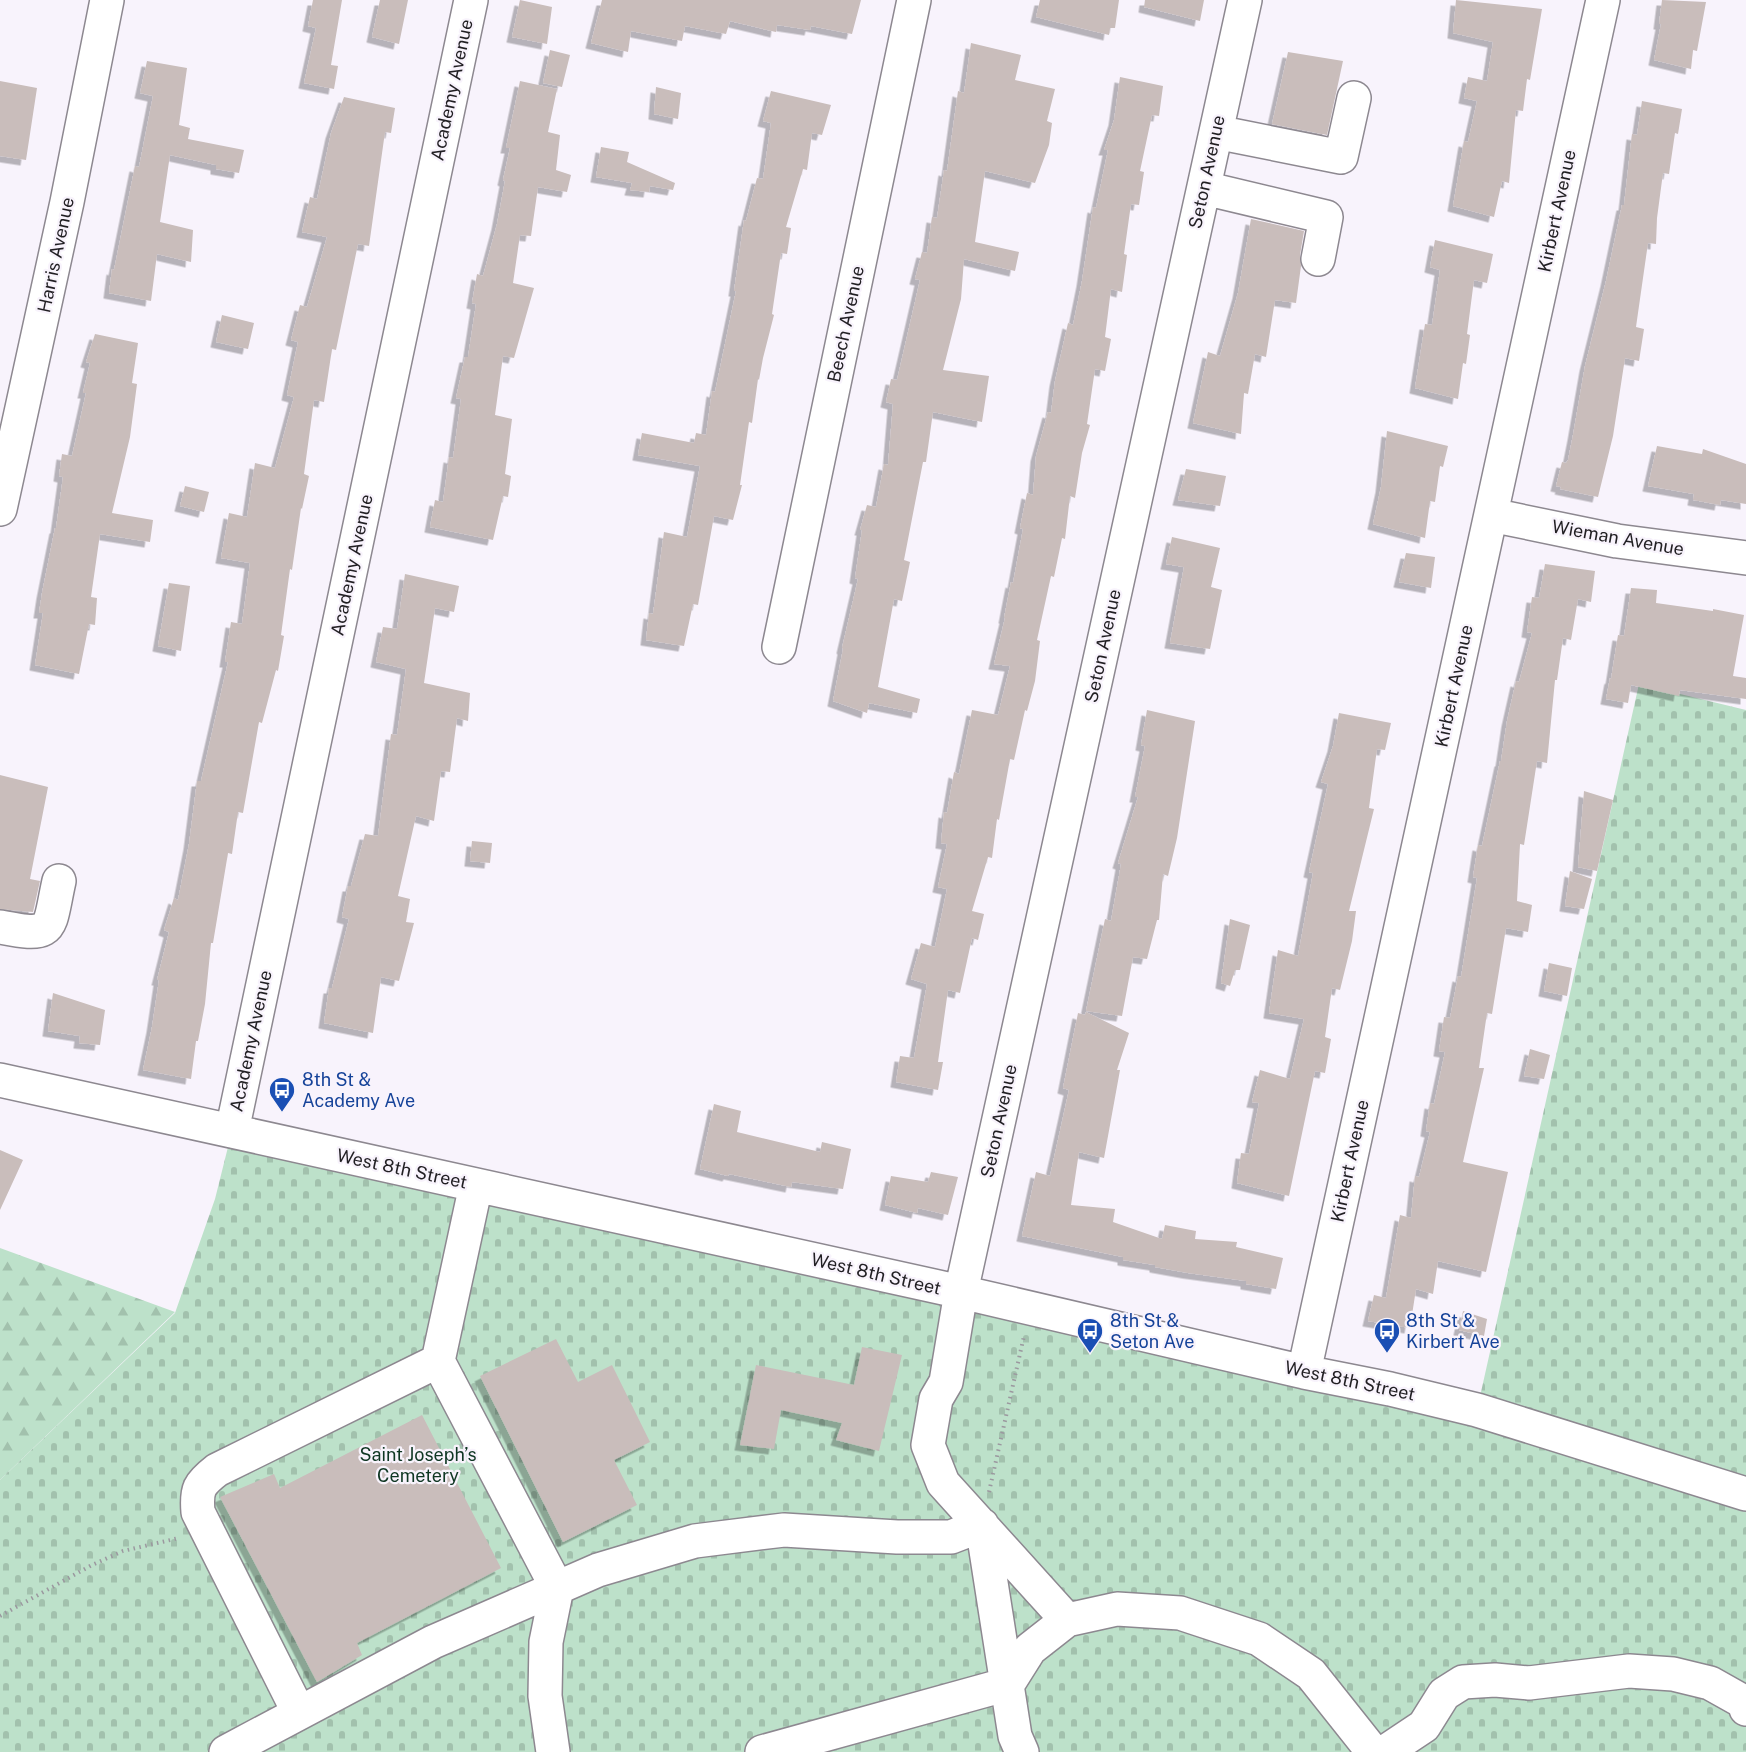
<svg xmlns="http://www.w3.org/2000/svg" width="1746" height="1752" font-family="'Public Sans',sans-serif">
<defs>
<pattern id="forest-firs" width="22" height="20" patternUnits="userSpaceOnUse" patternTransform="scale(1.5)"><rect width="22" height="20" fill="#bde1ca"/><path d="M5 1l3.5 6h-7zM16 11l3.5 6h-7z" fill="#a2c1ad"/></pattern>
<pattern id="cemetery-stones" width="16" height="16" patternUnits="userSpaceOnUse" patternTransform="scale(1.5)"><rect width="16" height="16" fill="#bde1ca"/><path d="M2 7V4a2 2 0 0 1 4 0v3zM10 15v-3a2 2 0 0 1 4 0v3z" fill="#a2c1ad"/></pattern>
<filter id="shadow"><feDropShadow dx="-5.5" dy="5.5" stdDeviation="0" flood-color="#0004"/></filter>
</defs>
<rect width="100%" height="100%" fill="#f8f3fc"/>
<path fill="url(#forest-firs)" d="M0,1248L175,1312L0,1480Z"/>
<path fill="url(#cemetery-stones)" d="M1639,684L1746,710V1752H0V1480L175,1313L215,1199L232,1131L1477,1410Z"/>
<path fill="#c9bdbb" filter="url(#shadow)" d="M313,0H342L331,65L338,66L334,89L304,83L316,28L308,26Z
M380,0H408L399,44L372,37Z
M520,0L552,7L547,44L512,37Z
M602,0H861L852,34L811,26L810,30L777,25L776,32L730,21L726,34L685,26L682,41L631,31L628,52L591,43Z
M1040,0H1119L1115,28H1110L1109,35L1036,17Z
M1145,0H1204L1200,21L1144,7Z
M1456,0L1542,9L1530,80L1527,79L1523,111L1516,110L1509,183L1502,181L1494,217L1453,206L1464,141L1468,142L1477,101L1464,98L1468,77L1487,81L1493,42L1453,33Z
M1662,0L1706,2L1697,51L1693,50L1691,69L1654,60L1661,24H1659Z
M971,43L1021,55L1015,80L1055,89L1047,121L1052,123L1049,145L1035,183L985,171L975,242L1019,252L1015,271L964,259L961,299L943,370L989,376L982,422L933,412L926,462H923L904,560L910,562L902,601L894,599L878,687L920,699L917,713L869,703L867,713L833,701L843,649L842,648L858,579L855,578L862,530H860L867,505L876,507L884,464L888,465L893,404L886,402L891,379L897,380L920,280L915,279L922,252L927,253L932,217L937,218L944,170L947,171L958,91L964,93Z
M550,50L570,55L562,87L543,83Z
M1288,52L1343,61L1327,135L1272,124Z
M147,61L187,68L179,125L190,128L188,139L244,150L239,173L216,169V165L170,155L160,222L193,230L191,262L157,254L151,301L109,293L112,269L114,270L135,166L139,167L153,96L140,93Z
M1120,77L1163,86L1159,116L1152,115L1140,171L1144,172L1139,205L1131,204L1124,254L1127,255L1122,292L1111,289L1105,337L1111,339L1105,371L1095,369L1087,424L1090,425L1082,453L1075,498L1070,496L1065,539L1062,538L1054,577L1051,576L1037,640L1040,641L1035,681L1027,711L1025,710L1014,760L1010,759L999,820L997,819L992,858L988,857L972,911L984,914L978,940L972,938L960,993L948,990L938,1062H943L938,1090L896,1082L900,1056L914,1058L927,984L911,979L921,943L935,947L947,889L938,887L947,844L941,843L944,812L947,813L954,772L959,774L972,710L998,715L1010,666L994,664L1005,618H1004L1011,582L1013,583L1023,529L1020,528L1027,493L1033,495L1036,456L1048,412L1051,413L1055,381L1068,323L1073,325L1082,281L1093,207L1096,208L1108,150H1104L1114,120Z
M0,81L37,88L26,160L0,156Z
M520,81L557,89L548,132L560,135L556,170L571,175L567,192L538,187L531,236L520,235L513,283L534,288L514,358L503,356L495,415L512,419L505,474L511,476L508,497L503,496L493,540L430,527L435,500L443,502L449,457L453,458L461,399L456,398L465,357H468L476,304L472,303L477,274L483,276L497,224L505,181L503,180L510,148H506Z
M656,87L681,93L678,119L654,114Z
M771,91L831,105L822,135L812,133L807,170L803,169L786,227L791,228L787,254L781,253L772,314L774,315L763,358L759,380L758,379L752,423L749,422L740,485H742L733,520L714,516L698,605L693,604L684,646L646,640L649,613L653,614L664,532L687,537L700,466L638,455L642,433L694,443L696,433L706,435L712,391L715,392L736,291H734L744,220L746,221L757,178L763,179L771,123L763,121Z
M344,97L395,108L391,133L385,132L369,246L358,244L336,350L332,349L324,402L314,400L304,474L309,476L302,509L301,508L292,570L290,569L281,635L284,636L278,671L276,670L262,723L259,722L243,813L238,812L232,854L228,853L213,943H211L205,1004L198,1041H196L191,1079L143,1070L152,1027L159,980H157L169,932L164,930L174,898L178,900L189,844L197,781H201L228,662H225L231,622L242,624L250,563L221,558L229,513L247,517L255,463L275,468L294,397L287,395L298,342L291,340L300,305L307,307L327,237L302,232L310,197L317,199L331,133Z
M1642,101L1682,109L1678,134L1675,133L1669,174L1663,173L1657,218L1656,244L1648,243L1636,327L1644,329L1639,361L1625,358L1613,436L1598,497L1560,489L1561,487L1556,486L1562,462L1566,463L1568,460L1573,435L1585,366L1606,281L1622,205H1624L1632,134L1637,135Z
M601,147L629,152L627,162L675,183L673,190L650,186L649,192L630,190L632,183L596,177Z
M1251,219L1304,231L1300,255L1301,266L1296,303L1275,300L1266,357L1255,354L1248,394L1244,393L1241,434L1193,423L1208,352L1220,356L1238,293Z
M1435,240L1493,254L1487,283L1474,280L1467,334L1470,335L1466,364L1463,363L1458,399L1415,388L1425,324L1432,325L1440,270L1430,267Z
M222,315L254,323L248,349L216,342Z
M95,334L138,343L132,383L137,384L130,437L112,513L153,520L150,542L100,534L91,597L97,598L95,625L89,624L79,674L35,665L43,613H39L42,593L55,528H56L63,477L59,476L62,454L72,456L86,393H83L90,363L86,362Z
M1387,431L1448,446L1443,467L1440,466L1435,502L1430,501L1425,538L1373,524L1381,487Z
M1657,446L1702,454L1703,449L1746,464V504L1721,500L1720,505L1693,500L1694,494L1648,486Z
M1186,469L1226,476L1220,506L1178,500Z
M185,486L209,492L204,512L180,506Z
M1172,537L1220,548L1211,587L1222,590L1210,649L1170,643L1184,567L1166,564Z
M1406,553L1435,557L1431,588L1399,582Z
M1545,564L1595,571L1591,602L1578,599L1571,640L1563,638L1557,680H1555L1547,763L1537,761L1524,845L1520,844L1517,901L1532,905L1528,932L1506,928L1492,1014L1487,1013L1479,1068H1484L1463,1162L1508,1172L1486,1272L1438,1261L1433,1294L1416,1289L1410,1328L1368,1321L1374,1295L1386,1298L1400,1215L1411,1218L1415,1176L1419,1177L1430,1132L1426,1131L1430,1103L1434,1104L1445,1052L1439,1051L1444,1017L1450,1018L1458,976L1461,977L1477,878L1473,877L1478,845L1482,846L1500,761H1501L1507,721L1516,681L1519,682L1532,633L1527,632L1532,597L1539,598Z
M405,574L459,586L454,612L435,608L424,683L470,693L468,721L457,718L450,772L441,771L434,821L416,816L398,896L410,899L406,922L414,923L399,981L381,977L373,1033L324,1023L329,988H332L349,919L342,917L348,886H351L365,834L378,836L391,734L397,735L406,669L376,662L383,627L397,629Z
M169,583L190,586L181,651L158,646Z
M1631,588L1657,590L1656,603L1713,611V609L1744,615L1733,676L1746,678V699L1680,690L1679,696L1631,685L1628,703L1606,699L1610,678L1611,679L1618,635L1624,636Z
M1147,710L1195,721L1177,838L1168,876L1163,874L1159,920H1157L1147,959L1133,957L1122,1016L1086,1011L1105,919L1111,921L1121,864L1118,863L1138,797H1135L1145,746L1141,745Z
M1339,713L1391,723L1385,750L1377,749L1369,808L1374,809L1349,911H1356L1352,941L1340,990L1332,988L1325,1037L1331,1039L1325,1073L1315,1071L1289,1196L1237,1183L1241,1153L1249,1154L1259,1103L1252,1102L1260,1070L1290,1079L1304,1019L1269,1013L1278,950L1298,956L1313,873L1309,872L1328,784L1321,782L1333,746Z
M0,775L48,787L30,879L40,881L33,912L0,909Z
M1584,791L1613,800L1597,871L1578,867Z
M472,841L492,843L490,863L470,861Z
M1570,871L1592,879L1584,909L1565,906Z
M1230,919L1250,925L1240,970H1235L1230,986L1221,983Z
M1549,963L1572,968L1567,996L1544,991Z
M53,993L105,1010L100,1045L79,1043L80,1036L48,1031Z
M1086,1012L1129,1033L1117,1070H1120L1104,1158L1079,1152L1071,1205L1115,1209L1113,1222L1162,1239L1165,1225L1196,1231L1195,1239L1237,1242L1236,1247L1283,1258L1276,1289L1246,1284V1281L1188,1273L1155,1267V1265L1123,1260V1257L1022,1236L1036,1172L1050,1176L1069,1090L1063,1088L1078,1013L1085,1015Z
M1530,1049L1550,1055L1544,1079L1524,1076Z
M714,1104L741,1111L737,1132L820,1152L822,1142L851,1149L843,1189L792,1182L791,1187L729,1174L728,1176L700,1169Z
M0,1150L23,1160L0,1210Z
M931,1172L958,1177L948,1215L918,1208L917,1213L885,1205L891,1176L928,1182Z
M1463,1311L1487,1319L1484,1336L1459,1330Z
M556,1339L578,1382L612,1365L650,1442L614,1460L637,1505L563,1542L480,1376Z
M862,1347L902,1355L879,1451L836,1440L842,1423L781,1410L774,1449L740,1445L756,1365L854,1385Z
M422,1415L501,1568L357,1643L362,1655L317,1682L220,1497L274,1474L280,1488Z"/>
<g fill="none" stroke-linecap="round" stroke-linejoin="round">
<g stroke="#8d8890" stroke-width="36">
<path id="minor" d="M1216,132L1341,157L1354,98
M1204,188L1326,217L1318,259
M0,509L67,202L107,0
M1491,515L1617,541L1746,558
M779,647L914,0
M0,927C56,938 48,930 59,881
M0,1080L961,1292L1304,1372L1390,1389L1477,1410L1746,1494
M232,1131L471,0
M476,1185L438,1361L557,1588L546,1642L545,1696L553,1752
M1304,1372L1603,0
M1067,1620L943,1483L928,1445L936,1399L946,1382L961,1292L1245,0
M299,1713L198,1512C196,1489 199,1484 217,1470L438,1361
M226,1752L433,1642L598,1570L695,1541L784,1530L897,1537H951L982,1525L1015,1736L1022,1752
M762,1752L1008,1684L1030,1649L1067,1620L1117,1609L1180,1613L1259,1639L1311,1674L1373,1752
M1385,1752L1424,1726L1444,1694L1463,1682L1495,1680L1529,1683L1629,1671L1673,1674L1710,1683L1744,1702L1746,1709"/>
</g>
<path stroke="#9b989f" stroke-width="4" stroke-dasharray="1.5 4.5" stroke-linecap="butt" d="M989,1492L1024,1336
M0,1616L92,1565L123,1551L179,1538"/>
<use href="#minor" stroke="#fff" stroke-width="33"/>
</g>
<defs>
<g id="bus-pin" transform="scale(1.35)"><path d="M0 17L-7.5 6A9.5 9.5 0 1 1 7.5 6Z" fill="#1a4fb4" stroke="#f8f3fc"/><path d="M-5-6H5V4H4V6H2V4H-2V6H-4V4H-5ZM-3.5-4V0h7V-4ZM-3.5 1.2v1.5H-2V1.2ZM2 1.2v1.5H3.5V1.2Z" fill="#fff"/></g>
</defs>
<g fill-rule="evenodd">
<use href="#bus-pin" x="282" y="1090"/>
<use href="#bus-pin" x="1090" y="1331"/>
<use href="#bus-pin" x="1387" y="1331"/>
</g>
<g text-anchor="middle" stroke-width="4.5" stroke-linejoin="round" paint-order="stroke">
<g font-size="18" fill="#211f23" stroke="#f8f3fc">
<text transform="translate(452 90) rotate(-78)" y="6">Academy Avenue</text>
<text transform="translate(1207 172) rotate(-78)" y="6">Seton Avenue</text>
<text transform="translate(1557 211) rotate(-78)" y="6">Kirbert Avenue</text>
<text transform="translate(56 255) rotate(-78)" y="6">Harris Avenue</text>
<text transform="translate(846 324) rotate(-78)" y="6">Beech Avenue</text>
<text transform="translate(1618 538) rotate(10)" y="6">Wieman Avenue</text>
<text transform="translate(352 565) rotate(-78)" y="6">Academy Avenue</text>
<text transform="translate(1103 646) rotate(-78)" y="6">Seton Avenue</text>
<text transform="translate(1454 686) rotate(-78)" y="6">Kirbert Avenue</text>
<text transform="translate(251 1041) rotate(-78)" y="6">Academy Avenue</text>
<text transform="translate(999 1121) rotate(-78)" y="6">Seton Avenue</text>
<text transform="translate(1350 1161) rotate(-78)" y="6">Kirbert Avenue</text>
<text transform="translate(402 1169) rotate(12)" y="6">West 8th Street</text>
<text transform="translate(876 1274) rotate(13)" y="6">West 8th Street</text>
<text transform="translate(1350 1381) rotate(12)" y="6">West 8th Street</text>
</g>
<g font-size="18" fill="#164399" stroke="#f8f3fc" text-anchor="start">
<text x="302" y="1086">8th St &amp;<tspan x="302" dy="21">Academy Ave</tspan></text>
<text x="1110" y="1327">8th St &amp;<tspan x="1110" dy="21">Seton Ave</tspan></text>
<text x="1406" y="1327">8th St &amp;<tspan x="1406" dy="21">Kirbert Ave</tspan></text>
</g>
<g font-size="18" fill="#0f3723" stroke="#f8f3fc">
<text x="418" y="1461">Saint Joseph’s<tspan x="418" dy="21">Cemetery</tspan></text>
</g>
</g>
</svg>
